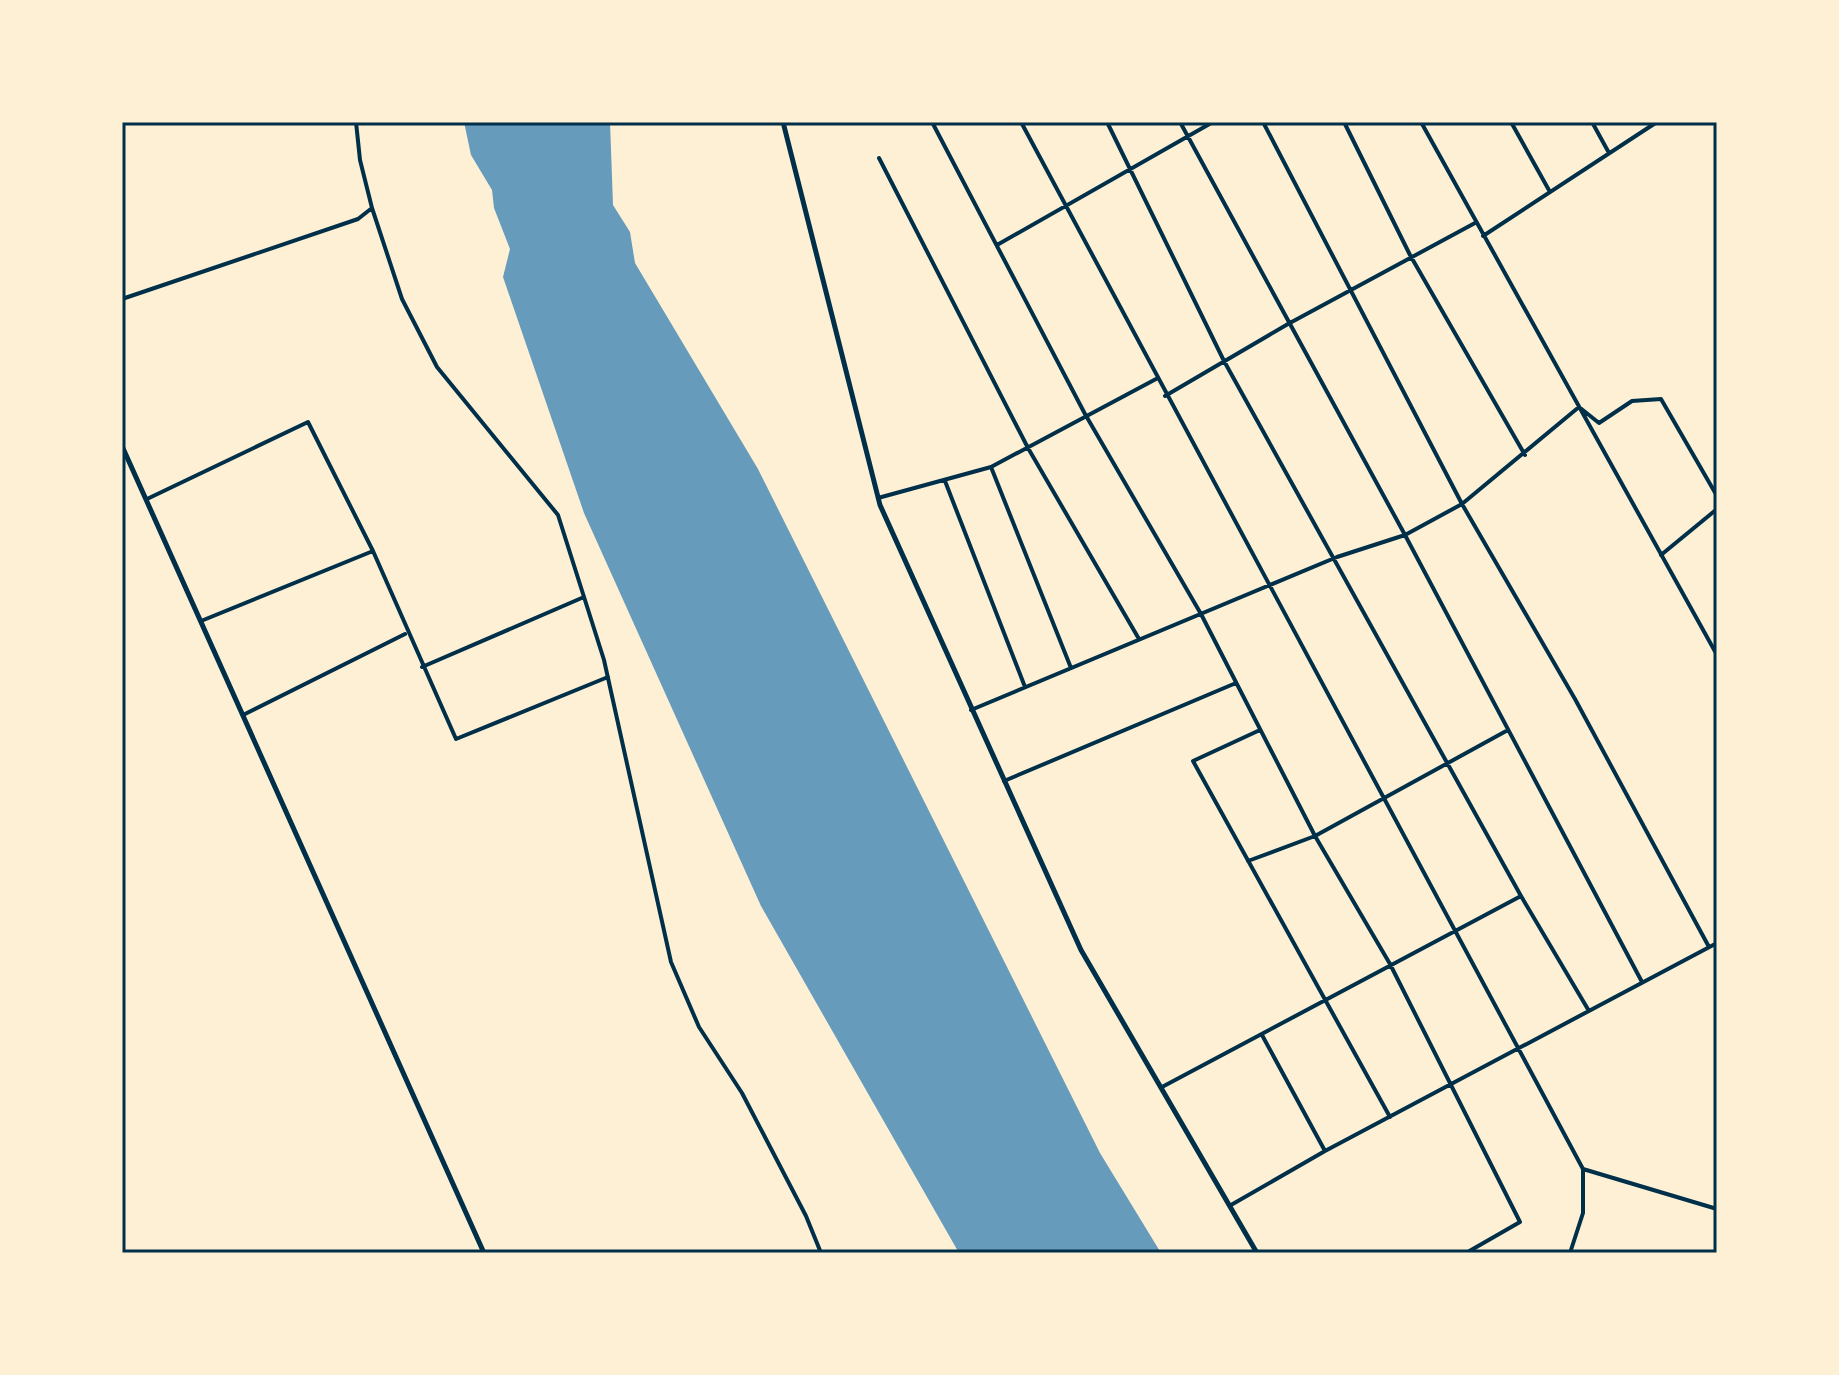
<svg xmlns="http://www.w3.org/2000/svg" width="1839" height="1375" font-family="Helvetica,sans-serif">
<rect width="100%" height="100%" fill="#fdf0d5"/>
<path fill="#669bbc" d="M464,122H610L613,205L630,232L635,263L758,469L1100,1153L1161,1253H959L761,906L584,513L503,277L510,249L494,208L492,190L471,155Z"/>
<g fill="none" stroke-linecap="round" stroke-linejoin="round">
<path stroke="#003049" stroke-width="4" d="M932,122L1085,414L1201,614L1315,836L1390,964L1520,1222L1466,1253
M1021,122L1583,1169V1213L1570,1253
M1107,122L1224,361L1521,896L1589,1011
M1180,122L1405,535L1642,982
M1263,122L1462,504L1575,699L1709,947
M1344,122L1410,255L1525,455
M1421,122L1717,655
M1511,122L1550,192
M1592,122L1609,153
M879,158L1028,448L1139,639
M372,208L402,299L437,367L558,515L604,660L671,962L699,1027L742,1093L806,1216L821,1253
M1483,236L1657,122
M997,245L1213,122
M122,299L358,219L372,208L360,160L356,122
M1165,396L1288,324L1475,223
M991,467L1071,668
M945,481L1025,687
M878,498L991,467L1156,379
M147,499L308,422L373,551L456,739L608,677
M1661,555L1717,509
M201,621L373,551
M422,667L584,597
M971,710L1337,557L1405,535L1462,504L1579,407L1599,423L1632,401L1661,399L1717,496
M243,715L405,634
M1260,730L1193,761L1390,1117
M1004,781L1236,683
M1248,861L1315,836L1508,730
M1262,1035L1325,1151
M1162,1087L1521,896
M1583,1169L1717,1209
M1231,1205L1325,1151L1717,943"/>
<path stroke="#003049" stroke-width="5" d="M783,122L880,505L1081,950L1257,1253
M122,446L484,1253"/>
</g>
<rect width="1839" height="1375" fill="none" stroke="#fdf0d5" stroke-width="248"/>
<rect x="124" y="124" width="1591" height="1127" fill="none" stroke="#003049" stroke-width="3"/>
</svg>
